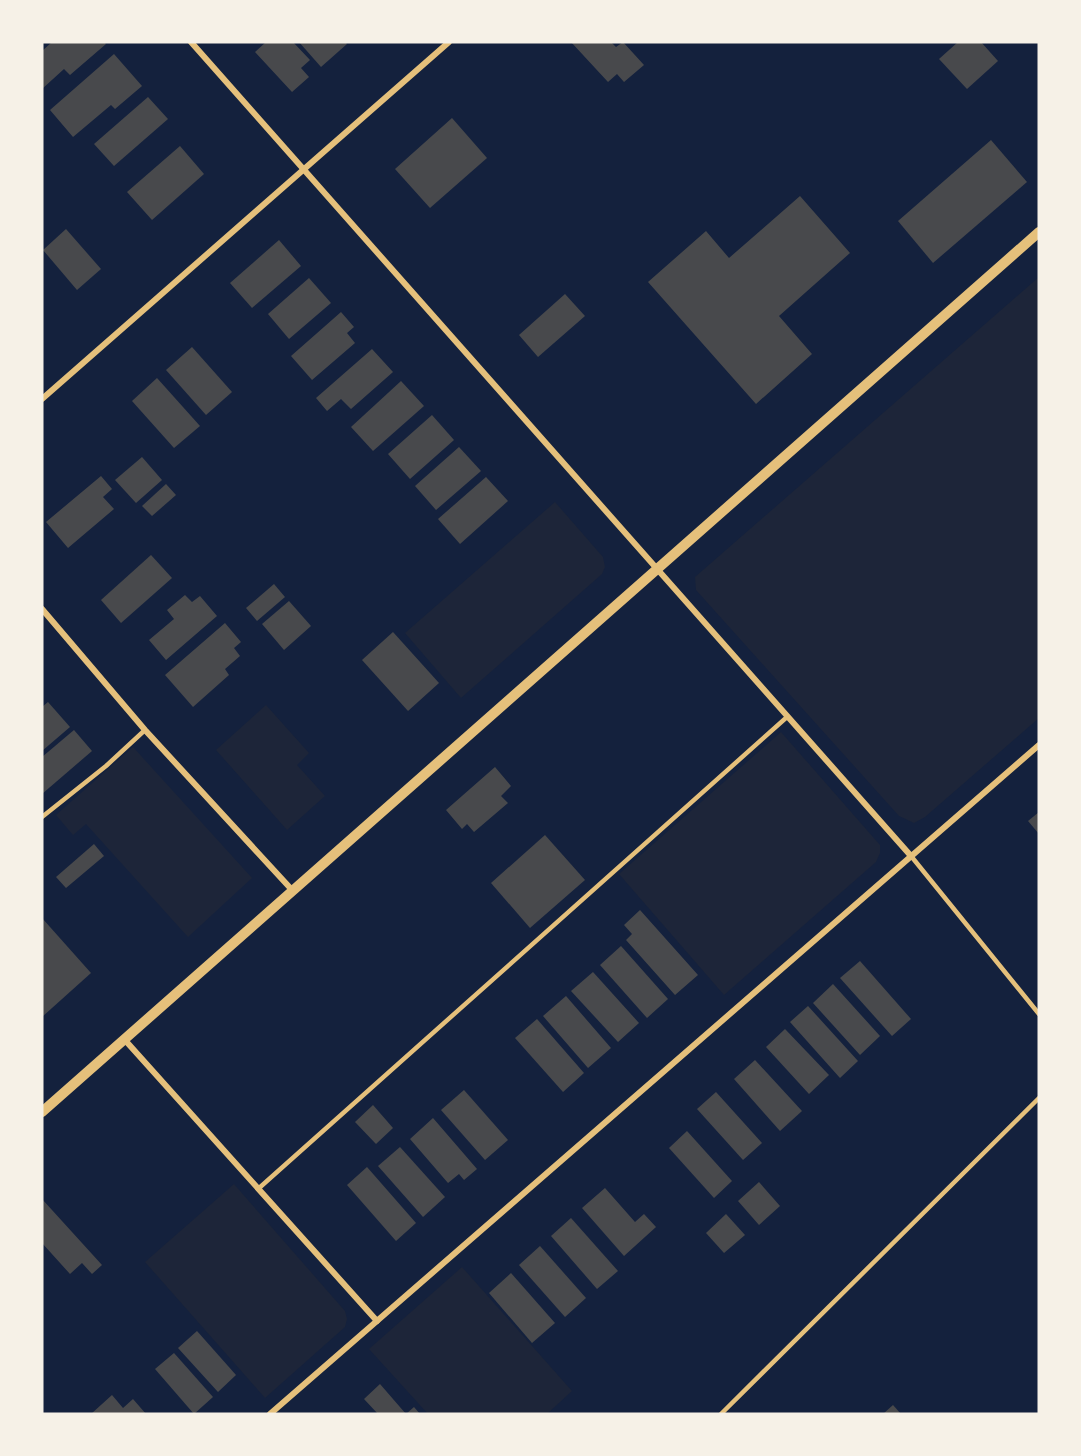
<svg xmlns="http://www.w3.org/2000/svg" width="1081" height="1456" font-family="Barlow,sans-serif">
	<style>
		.green { fill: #1d2539 }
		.building { fill: #48494c }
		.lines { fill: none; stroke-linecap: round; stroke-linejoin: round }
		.service { stroke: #e5c07b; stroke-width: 4.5 }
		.minor { stroke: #e5c07b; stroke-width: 6 }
		.tertiary { stroke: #e5c07b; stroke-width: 10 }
	</style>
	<rect width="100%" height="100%" fill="#14213d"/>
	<!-- green -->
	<g class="green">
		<polygon points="1039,277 1039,718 925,817 914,823 899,816 696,590 695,577"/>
		<polygon points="555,502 603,557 605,567 602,574 461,698 405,633"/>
		<polygon points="266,705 309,753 297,765 325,796 287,830 216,750"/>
		<polygon points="781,732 880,845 880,853 876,862 724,995 619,874"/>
		<polygon points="133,747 252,878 188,937 86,824 73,835 56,815"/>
		<polygon points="234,1184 345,1311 347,1319 345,1327 265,1398 145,1262"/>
		<polygon points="462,1267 572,1391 547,1414 428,1414 369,1349"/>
	</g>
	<!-- building -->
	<g class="building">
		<polygon points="52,42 104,42 106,44 70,75 64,69 42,89 42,51"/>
		<polygon points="266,42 293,42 310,60 301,68 309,77 292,92 255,52"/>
		<polygon points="299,42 345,42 347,44 321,67"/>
		<polygon points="571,42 611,42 616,47 623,42 644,65 624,82 617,74 608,82"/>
		<polygon points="958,42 981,42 998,61 967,89 939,59"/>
		<polygon points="114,54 142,86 115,109 111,105 73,137 50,110"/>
		<polygon points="148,97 168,119 114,166 94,144"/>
		<polygon points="452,118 487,158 430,208 395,169"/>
		<polygon points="991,140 1027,182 933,263 898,221"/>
		<polygon points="180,146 204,174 152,220 127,192"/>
		<polygon points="800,196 850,253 779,316 812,354 756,404 648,282 706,231 729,258"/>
		<polygon points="66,229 101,269 77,290 43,250"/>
		<polygon points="279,240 301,266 252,308 230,283"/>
		<polygon points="309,278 331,303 289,339 268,314"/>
		<polygon points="565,294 585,316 538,357 519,335"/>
		<polygon points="341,312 354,327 347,333 355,343 312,380 291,356"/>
		<polygon points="192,347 232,392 206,415 166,370"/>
		<polygon points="372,349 393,372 351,409 341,399 327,411 316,398"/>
		<polygon points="157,378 200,426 174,448 132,401"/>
		<polygon points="401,381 424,406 373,451 351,427"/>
		<polygon points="432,415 454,440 410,479 388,454"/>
		<polygon points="459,447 481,471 436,510 415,486"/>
		<polygon points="142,457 162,480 136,503 115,480"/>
		<polygon points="101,476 112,489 103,497 114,509 68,548 46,522"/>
		<polygon points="486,477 508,501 460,544 438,519"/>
		<polygon points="166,484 176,495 152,516 142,506"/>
		<polygon points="151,555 172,578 121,623 101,600"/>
		<polygon points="274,584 285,597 257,621 246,608"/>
		<polygon points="185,595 192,602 200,596 217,616 166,660 149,640 174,619 167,610"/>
		<polygon points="289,601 311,626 284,650 262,624"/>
		<polygon points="225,623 241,642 234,648 240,656 225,669 229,675 193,707 165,675"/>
		<polygon points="393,632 439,683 408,711 362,660"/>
		<polygon points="48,702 70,727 42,751 42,707"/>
		<polygon points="74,730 92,751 42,794 42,757"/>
		<polygon points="495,767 511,786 501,796 508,803 474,832 467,824 462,829 446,810"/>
		<polygon points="1039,812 1039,834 1028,821"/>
		<polygon points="545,835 585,880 530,928 491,883"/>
		<polygon points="94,844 104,856 66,888 56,877"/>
		<polygon points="640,910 698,975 675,995 626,940 632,934 624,925"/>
		<polygon points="42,918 91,973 42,1017"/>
		<polygon points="621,946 668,999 647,1018 600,965"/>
		<polygon points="860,961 911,1019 892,1036 840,978"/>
		<polygon points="593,972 639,1023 618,1042 571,991"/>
		<polygon points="833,984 880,1036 860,1055 813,1003"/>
		<polygon points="566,996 611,1048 588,1068 543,1016"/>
		<polygon points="808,1006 858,1061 840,1078 790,1022"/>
		<polygon points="537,1019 584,1073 563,1092 515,1038"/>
		<polygon points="785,1029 829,1075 809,1094 766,1047"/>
		<polygon points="755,1060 802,1111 780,1131 734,1079"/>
		<polygon points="464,1090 508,1140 485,1160 441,1110"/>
		<polygon points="716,1092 762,1143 743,1160 697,1109"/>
		<polygon points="373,1105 393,1128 376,1144 355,1122"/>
		<polygon points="433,1118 477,1169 464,1180 459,1174 448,1183 410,1139"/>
		<polygon points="687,1131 732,1181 714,1198 669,1148"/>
		<polygon points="400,1147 445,1197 423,1217 378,1166"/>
		<polygon points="367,1167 416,1223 396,1241 347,1185"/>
		<polygon points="759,1182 780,1206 759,1225 738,1201"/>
		<polygon points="605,1188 635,1222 644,1214 656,1227 624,1256 582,1208"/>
		<polygon points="42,1199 102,1265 92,1274 82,1263 70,1274 42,1243"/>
		<polygon points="726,1214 745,1235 724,1253 706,1233"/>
		<polygon points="571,1218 618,1271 597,1289 551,1236"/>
		<polygon points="540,1246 586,1298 565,1317 519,1265"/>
		<polygon points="511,1273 555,1323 532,1343 489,1293"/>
		<polygon points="197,1331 236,1375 218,1392 178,1348"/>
		<polygon points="174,1353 213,1397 194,1414 155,1369"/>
		<polygon points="380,1384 406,1414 414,1407 420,1414 378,1414 364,1399"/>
		<polygon points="112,1395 123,1408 133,1399 146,1414 91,1414"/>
		<polygon points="893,1405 901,1414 883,1414"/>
	</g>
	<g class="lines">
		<!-- service -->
		<g class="service">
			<polyline points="42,817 106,766 145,730"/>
			<polyline points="911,856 1039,1014"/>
			<polyline points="258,1189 787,717"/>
			<polyline points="721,1414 1039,1098"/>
		</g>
		<!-- minor -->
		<g class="minor">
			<polyline points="191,42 911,856"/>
			<polyline points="42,399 449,42"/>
			<polyline points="42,609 145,730 293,891"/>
			<polyline points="124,1039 377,1321"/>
			<polyline points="270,1414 1039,745"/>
		</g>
		<!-- tertiary -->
		<polyline class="tertiary" points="42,1112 1039,232"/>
	</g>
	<!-- border -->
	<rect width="1081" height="1456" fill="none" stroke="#f6f1e7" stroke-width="87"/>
</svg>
